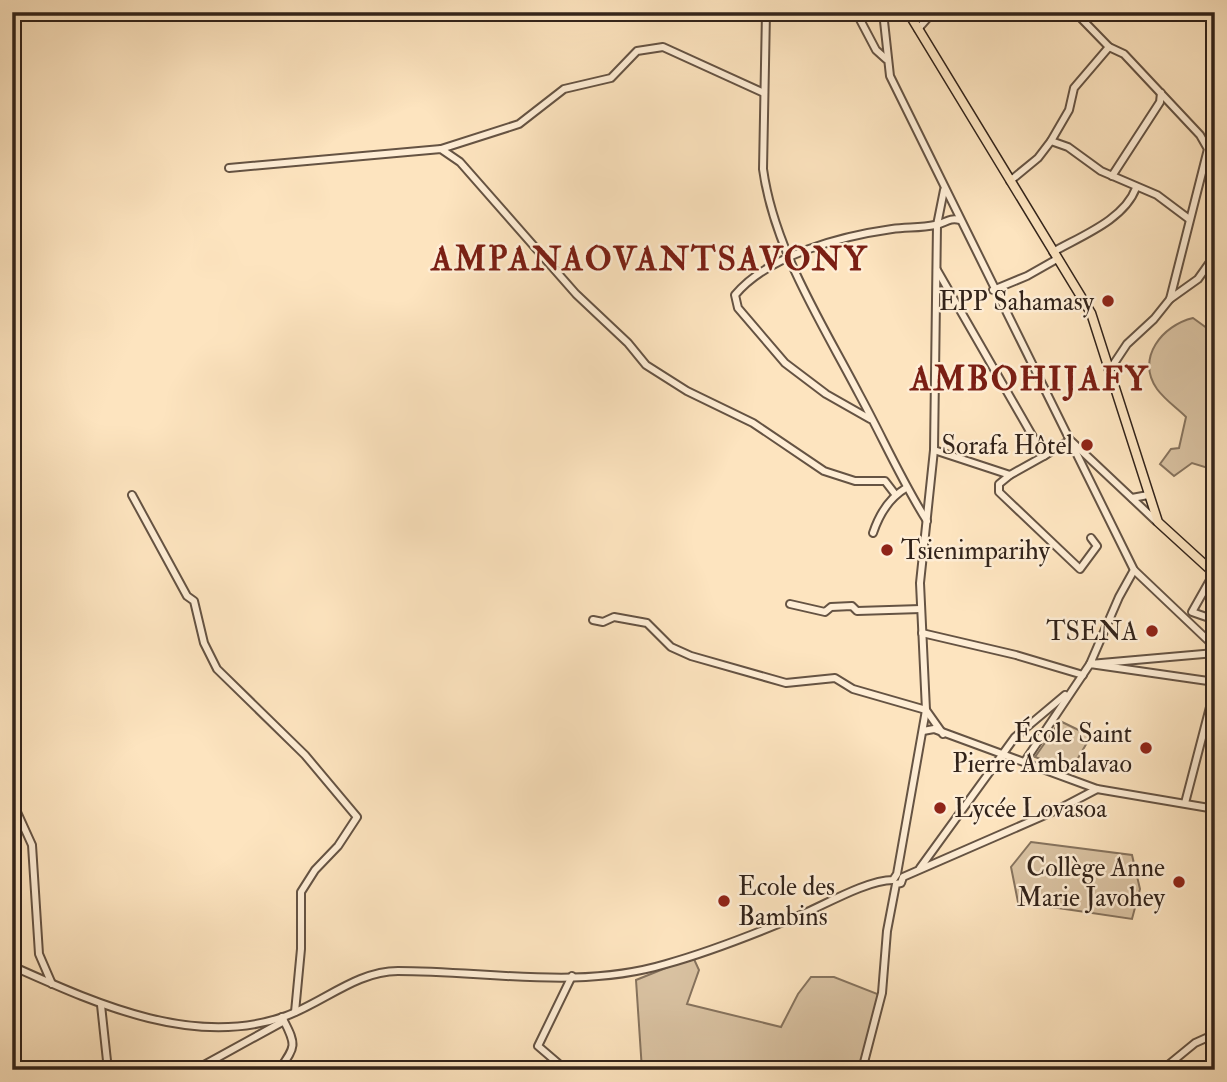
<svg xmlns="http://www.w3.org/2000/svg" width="1227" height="1082" font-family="'IM FELL Double Pica',serif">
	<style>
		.green { fill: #dac3a3; stroke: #86735e; stroke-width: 2 }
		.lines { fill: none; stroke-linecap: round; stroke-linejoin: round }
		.minor-casing { stroke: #655343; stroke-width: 10 }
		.major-casing { stroke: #32231a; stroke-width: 11 }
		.minor { stroke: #feedd5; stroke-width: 6 }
		.major { stroke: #fde4bf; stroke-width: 8 }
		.poi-dot { fill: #8f2418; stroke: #feedd5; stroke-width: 2.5 }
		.labels { text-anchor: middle; stroke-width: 5; stroke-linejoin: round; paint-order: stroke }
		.poi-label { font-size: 26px; fill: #32231a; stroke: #feedd5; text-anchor: end }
		.district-label { font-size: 33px; font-weight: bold; letter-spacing: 2px; fill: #7a1f14; stroke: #feedd5 }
	</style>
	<rect width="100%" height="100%" fill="#fde4bf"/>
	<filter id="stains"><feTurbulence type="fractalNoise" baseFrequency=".00286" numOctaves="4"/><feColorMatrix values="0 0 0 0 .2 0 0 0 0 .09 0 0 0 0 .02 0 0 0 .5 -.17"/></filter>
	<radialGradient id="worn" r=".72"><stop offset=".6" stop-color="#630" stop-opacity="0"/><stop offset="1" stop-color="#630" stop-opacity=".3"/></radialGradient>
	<!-- green -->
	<g class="green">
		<path d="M 1193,318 L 1215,334 L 1215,424 L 1208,468 L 1192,463 L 1174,476 L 1160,464 L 1171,449 L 1179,448 L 1186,417 C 1177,408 1165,400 1157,389 C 1135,358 1163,325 1193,318 Z"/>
		<polygon points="1060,721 1091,736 1071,770 1035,757"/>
		<polygon points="1031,842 1132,855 1140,889 1132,919 1018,902 1011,867"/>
		<polygon points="693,957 699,970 687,1004 781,1027 798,994 811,977 834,977 880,995 860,1070 642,1070 636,980"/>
	</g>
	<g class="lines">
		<!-- minor casing -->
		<g class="minor-casing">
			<g id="minor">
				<path d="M 766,12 L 763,169 C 774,249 822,323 859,394 C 882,436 901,480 927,521"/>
				<polyline points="856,12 876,50 886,59"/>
				<polyline points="883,12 890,76 1134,570 1215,647"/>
				<polyline points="1075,12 1109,47 1124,54 1200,135 1208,149 1170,299 1154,319 1127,344 1111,368"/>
				<polyline points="918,29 933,12"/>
				<polyline points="1051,141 1068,147 1101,171 1157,195 1189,219"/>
				<polyline points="441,149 519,124 564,89 611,78 637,51 663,47 764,93"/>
				<polyline points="229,168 441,149 460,162 576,294 628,343 646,365 687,391 753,423 824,471 855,481 885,481 895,494"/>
				<polyline points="1112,176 1160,102 1161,93"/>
				<polyline points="1010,181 1038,158 1051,141 1069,110 1074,88 1109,47"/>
				<path d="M 1053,252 C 1081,236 1124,220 1136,188"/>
				<polyline points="937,270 1044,456 1070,440 1156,521"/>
				<polyline points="993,290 1027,276 1057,259"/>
				<polyline points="1170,299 1198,279 1215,255"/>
				<path d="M 870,419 L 826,394 L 785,363 L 738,308 L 735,295 C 768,255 842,236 892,229 C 906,227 921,228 935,225 C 945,224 948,217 960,220"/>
				<polyline points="934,450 1010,475 1044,456"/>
				<polyline points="1010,475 999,484 999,492 1080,569 1097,546 1091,538"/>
				<polyline points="132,495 187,596 194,601 204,643 217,669 305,755 357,817 338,846 315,870 301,892 301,949 295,1012"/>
				<polyline points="1132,498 1148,495"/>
				<path d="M 873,533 C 879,515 889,498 906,488"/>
				<polyline points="1134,570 1119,597 1090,664 1215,653"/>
				<polyline points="1214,573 1192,612 1215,620"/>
				<polyline points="790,604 825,612 831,607 852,606 857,611 921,609"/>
				<polyline points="593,620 603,622 614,617 647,623 671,647 691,656 786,683 835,678 853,689 926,710 943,734"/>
				<polyline points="922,633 1016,655 1083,675"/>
				<polyline points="923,731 934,729 1097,789 1215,809"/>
				<polyline points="1025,761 1090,664 1215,682"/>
				<polyline points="12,801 32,845 39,954 52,984"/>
				<polyline points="1185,803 1210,707 1215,701"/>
				<polyline points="920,868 1015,737 1065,695"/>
				<path d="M 12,966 C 95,1003 194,1049 286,1016 C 324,1002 357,971 398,971 C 487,971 579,990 666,964 C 713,951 760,932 805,913 C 828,903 868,880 893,880 L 897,874 L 926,710 L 920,583 L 934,450 L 937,225 L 944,190"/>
				<polyline points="101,1005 108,1070"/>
				<polyline points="195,1070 284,1021 282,1017"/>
				<path d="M 279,1070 C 295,1047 297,1046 284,1021"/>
				<polyline points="566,1070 538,1046 572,976"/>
				<polyline points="862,1070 882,993 887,931 896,884 901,883 903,877 1059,809 1097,789"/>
				<polyline points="1162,1070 1195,1043 1215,1034"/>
			</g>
		</g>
		<!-- major casing -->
		<g class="major-casing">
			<polyline id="major" points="908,12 1091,313 1158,522 1215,574"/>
		</g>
		<!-- minor -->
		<use href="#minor" class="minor"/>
		<!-- major -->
		<use href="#major" class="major"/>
	</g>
	<!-- markers -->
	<g class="poi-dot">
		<circle cx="1108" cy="301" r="7"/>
		<circle cx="1087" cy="445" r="7"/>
		<circle cx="887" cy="550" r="7"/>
		<circle cx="1152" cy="631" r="7"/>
		<circle cx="1146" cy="748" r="7"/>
		<circle cx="940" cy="808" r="7"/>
		<circle cx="1179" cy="882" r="7"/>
		<circle cx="724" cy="901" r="7"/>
	</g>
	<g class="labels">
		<!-- poi labels -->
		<g class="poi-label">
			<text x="1094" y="310">EPP Sahamasy</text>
			<text x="1073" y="454">Sorafa Hôtel</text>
			<text x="901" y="559" text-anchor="start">Tsienimparihy</text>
			<text x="1138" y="640">TSENA</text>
			<text x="1132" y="742">École Saint<tspan x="1132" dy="30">Pierre Ambalavao</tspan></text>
			<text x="954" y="817" text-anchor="start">Lycée Lovasoa</text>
			<text x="1165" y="876">Collège Anne<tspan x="1165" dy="30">Marie Javohey</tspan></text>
			<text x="738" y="895" text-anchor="start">Ecole des<tspan x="738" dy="30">Bambins</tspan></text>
		</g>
		<!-- district labels -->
		<g class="district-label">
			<text x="650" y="270">AMPANAOVANTSAVONY</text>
			<text x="1030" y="390">AMBOHIJAFY</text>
		</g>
	</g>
	<!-- margin -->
	<rect width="1227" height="1082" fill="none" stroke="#fde4bf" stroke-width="42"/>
	<rect x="14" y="14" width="1199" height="1054" fill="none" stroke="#32231a" stroke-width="3.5"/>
	<rect x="21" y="21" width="1185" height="1040" fill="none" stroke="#32231a" stroke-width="2"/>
	<rect width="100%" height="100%" filter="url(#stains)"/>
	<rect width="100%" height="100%" fill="url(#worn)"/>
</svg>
